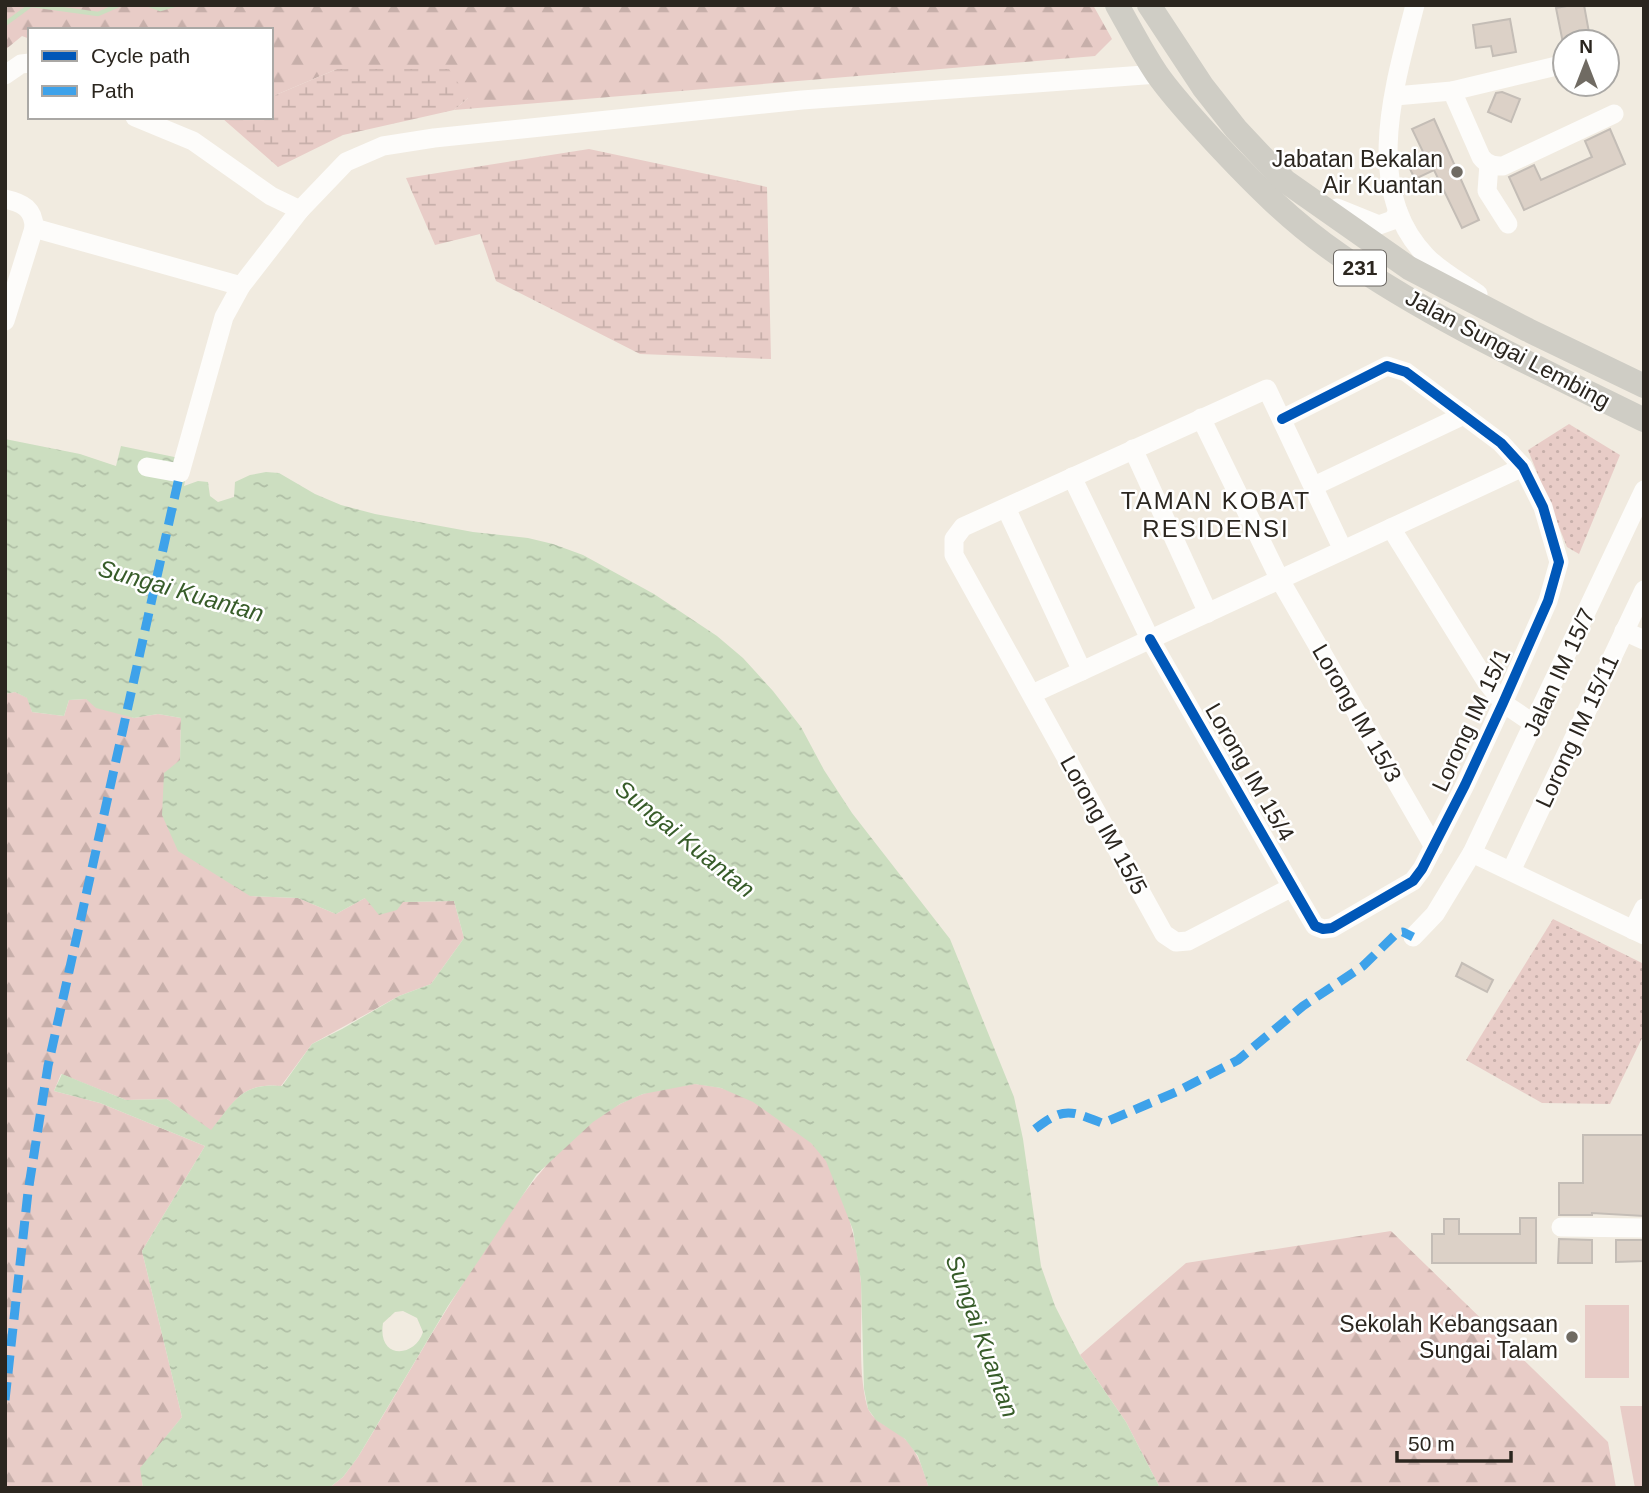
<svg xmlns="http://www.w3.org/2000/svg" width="1649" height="1493" font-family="Helvetica,sans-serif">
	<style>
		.green { fill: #e8ccc7 }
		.forest { fill: url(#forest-firs) }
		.wetland { fill: url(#wetland-marsh) }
		.park { fill: url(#park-dots) }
		.water { fill: url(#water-ripples); fill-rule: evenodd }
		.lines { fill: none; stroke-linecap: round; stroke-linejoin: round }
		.stream { stroke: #ccdec0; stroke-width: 4.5 }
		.building { fill: #dcd1c7; stroke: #c4bdb6; stroke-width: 2 }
		.minor { stroke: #fdfcfa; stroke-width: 19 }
		.major { stroke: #cfcdc5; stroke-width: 24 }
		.quiet { stroke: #3ea2ea; stroke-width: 9; stroke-dasharray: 18 9; stroke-linecap: butt }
		.cycleway-casing { stroke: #fff; stroke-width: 15 }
		.cycleway { stroke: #0057b8; stroke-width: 10 }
		.poi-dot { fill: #706b63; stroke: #fff; stroke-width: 2.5 }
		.labels { text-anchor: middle; stroke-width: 5; stroke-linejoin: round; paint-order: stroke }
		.shield { fill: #fff; stroke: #6b6762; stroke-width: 2 }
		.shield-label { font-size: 21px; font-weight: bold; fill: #2b261f }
		.poi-label { font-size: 23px; fill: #2b261f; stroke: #fff; text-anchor: end }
		.street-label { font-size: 23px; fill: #2b261f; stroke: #fff }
		.neighbourhood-label { font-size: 24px; letter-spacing: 2px; fill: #2b261f; stroke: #fff }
		.water-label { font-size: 24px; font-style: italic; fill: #375c29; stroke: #fff }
	</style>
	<defs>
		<pattern id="forest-firs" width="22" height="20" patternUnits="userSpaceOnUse" patternTransform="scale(1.75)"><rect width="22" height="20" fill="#e8ccc7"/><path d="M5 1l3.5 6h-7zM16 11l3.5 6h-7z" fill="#c7afaa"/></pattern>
		<pattern id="wetland-marsh" width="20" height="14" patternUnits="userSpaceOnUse" patternTransform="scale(1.75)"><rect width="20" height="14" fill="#e8ccc7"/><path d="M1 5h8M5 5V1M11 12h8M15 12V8" fill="none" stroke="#c7afaa"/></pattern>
		<pattern id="park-dots" width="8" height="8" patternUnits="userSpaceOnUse" patternTransform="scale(1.75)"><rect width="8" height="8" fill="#e8ccc7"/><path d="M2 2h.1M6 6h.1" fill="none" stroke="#c7afaa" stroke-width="1.8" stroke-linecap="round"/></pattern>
		<pattern id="water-ripples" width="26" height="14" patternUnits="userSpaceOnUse" patternTransform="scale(1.75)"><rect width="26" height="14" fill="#ccdec0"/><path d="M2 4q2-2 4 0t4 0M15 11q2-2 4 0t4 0" fill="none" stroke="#afbea5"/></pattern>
	</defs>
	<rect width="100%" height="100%" fill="#f1ebe0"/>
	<!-- green -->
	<g class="green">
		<rect x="1585" y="1305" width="44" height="73"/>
		<polygon points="1620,1406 1644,1406 1644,1488 1635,1488"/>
	</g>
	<!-- forest -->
	<g class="forest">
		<polygon points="5,5 1093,5 1112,39 1095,56 454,110 468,98 337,69 271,97 271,30 30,30 30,39 22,36 5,50"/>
		<path d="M 15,692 L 28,698 L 32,712 L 64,716 L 69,700 L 86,699 L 134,718 L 158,714 L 181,718 L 180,761 L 250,896 L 298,898 L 336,914 L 365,898 L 403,902 L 454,901 L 464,938 L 431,984 L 399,996 L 312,1044 L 281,1086 C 241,1082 234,1102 211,1131 L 167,1099 L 126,1100 L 61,1074 L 54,1091 L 100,1103 L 205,1146 L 142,1251 L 182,1417 L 141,1468 L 143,1488 L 5,1488 L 5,694 Z"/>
		<path d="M 695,1084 C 703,1085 713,1086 721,1088 C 754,1097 807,1132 826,1160 C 845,1191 858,1247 861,1283 C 863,1322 857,1367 867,1406 C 873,1424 894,1427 906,1440 C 919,1454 923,1470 929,1488 L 329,1488 L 343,1477 L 358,1457 C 399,1390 437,1322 480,1257 C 521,1196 569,1120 643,1094 C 659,1088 678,1086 695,1084 Z"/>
		<polygon points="1391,1231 1608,1442 1616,1488 1160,1488 1126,1422 1080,1355 1186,1263"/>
	</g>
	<!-- wetland -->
	<g class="wetland">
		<polygon points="337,69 449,69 468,98 454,110 343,135 278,167 222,118 271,117 271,97"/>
		<polygon points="589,149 767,187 771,359 640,354 496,281 480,234 435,245 406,178"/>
	</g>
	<!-- park -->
	<g class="park">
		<polygon points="1569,424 1620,455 1579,554 1567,547 1528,450"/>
		<polygon points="1553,919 1644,964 1644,1034 1610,1104 1542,1103 1466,1060"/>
	</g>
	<!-- water -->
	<path class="water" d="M 5,439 L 80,454 L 116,466 L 121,446 L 189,460 L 184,486 L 198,481 L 208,482 L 210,496 L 218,502 L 234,497 L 235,482 L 250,475 L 266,472 L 279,473 L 315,494 L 341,505 L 375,514 L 473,532 L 528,538 L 553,544 L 583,555 L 654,594 L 717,636 L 743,658 L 773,691 L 801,727 L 824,770 L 852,813 L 950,939 L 1014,1097 L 1023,1139 L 1041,1266 L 1055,1306 L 1080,1355 L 1126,1422 L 1160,1488 L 929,1488 L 918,1456 L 905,1439 L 876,1420 L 868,1409 L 864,1389 L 861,1281 L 853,1230 L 826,1161 L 811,1143 L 753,1102 L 721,1088 L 695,1084 L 643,1094 L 620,1104 L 593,1122 L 537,1174 L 448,1306 L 358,1457 L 343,1477 L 329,1488 L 143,1488 L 140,1468 L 182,1417 L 142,1251 L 205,1146 L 100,1103 L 54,1091 L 62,1074 L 126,1100 L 167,1099 L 211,1130 C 234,1102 241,1082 282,1086 L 312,1044 L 342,1029 L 399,996 L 431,984 L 464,938 L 454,901 L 403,902 L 397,910 L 379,915 L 365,898 L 336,914 L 298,898 L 250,896 L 178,851 L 162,815 L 164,773 L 180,760 L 181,718 L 158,714 L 134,718 L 96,708 L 86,699 L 69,700 L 64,716 L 32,712 L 27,698 L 15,692 L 5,694 ZM 403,1311 L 417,1318 L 423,1332 C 415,1358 377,1360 383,1323 L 395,1312 Z"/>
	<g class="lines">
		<!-- stream -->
		<g class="stream">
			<polyline points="32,5 98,14 119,5"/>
			<polyline points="149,5 160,9 174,5"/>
			<polyline points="5,24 31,5"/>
		</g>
	</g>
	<!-- building -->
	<g class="building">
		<polygon points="1572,5 1584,5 1590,38 1563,43 1556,8"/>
		<polygon points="1510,19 1516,52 1493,56 1491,46 1476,48 1473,25"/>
		<polygon points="1502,92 1520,99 1511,122 1488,112 1496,93"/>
		<polygon points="1434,119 1479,220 1462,228 1434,170 1415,179 1409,167 1426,158 1412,129"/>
		<polygon points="1610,129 1625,164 1524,210 1509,177 1534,165 1541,180 1592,157 1585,141"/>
		<polygon points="1462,963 1493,980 1487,992 1456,976"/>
		<polygon points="1583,1135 1644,1135 1644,1216 1592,1213 1592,1215 1559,1215 1559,1183 1583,1183"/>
		<polygon points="1520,1218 1536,1218 1536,1263 1432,1263 1432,1234 1444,1234 1444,1219 1459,1219 1459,1234 1520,1234"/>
		<polygon points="1559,1239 1592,1240 1592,1263 1558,1263"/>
		<polygon points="1616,1240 1644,1240 1644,1261 1616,1262"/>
	</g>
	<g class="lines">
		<!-- minor -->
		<g class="minor">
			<path d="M 1415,5 C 1395,84 1361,189 1426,256 C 1440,271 1461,282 1478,294"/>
			<polyline points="5,75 21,64 30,63"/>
			<path d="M 1452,91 L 1481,157 C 1487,165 1494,166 1503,166 L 1614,114"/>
			<polyline points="1395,96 1452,91 1565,64"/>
			<polyline points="135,117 193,141 271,196 300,210"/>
			<polyline points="1489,164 1487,191 1508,224"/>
			<path d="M 5,199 C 23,203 34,209 34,228 L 5,321"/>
			<polyline points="1337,208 1379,225 1393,220 1398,211"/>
			<polyline points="34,228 241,286"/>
			<polyline points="1201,418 1280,580 1434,847"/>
			<polyline points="1133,449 1208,613"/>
			<polyline points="147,467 180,473 224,317 241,286 300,210 346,162 383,146 434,138 802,100 1158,74"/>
			<polyline points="1072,477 1150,639 1292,887 1315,926 1323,929 1332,928 1413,881 1422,869 1465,785 1503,703 1548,601 1559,562 1543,507 1523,467 1501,443 1406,372 1387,366 1282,419"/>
			<polyline points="1314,486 1464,415"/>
			<polyline points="1006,508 1082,671"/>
			<polyline points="1391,528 1486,681 1503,703 1534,724"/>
			<polyline points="1624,631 1644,640"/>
			<polyline points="1032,694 1523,467"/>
			<polyline points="1472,853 1644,935"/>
			<polyline points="1511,871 1644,590"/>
			<polyline points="1292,887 1188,941 1176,942 1164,934 954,555 954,539 963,527 1267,389 1343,550"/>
			<polyline points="1633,930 1644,908"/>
			<polyline points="1413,937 1435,914 1472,853 1644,490"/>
			<polyline points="1561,1227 1644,1228"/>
		</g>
		<!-- major -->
		<g class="major">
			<path d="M 1117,5 C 1130,28 1142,52 1157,74 C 1173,97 1193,118 1212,139 C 1251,181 1292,223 1341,256 C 1435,321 1541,369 1644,420"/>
			<polyline points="1149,5 1203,87 1236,129 1285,181 1409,268 1528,330 1644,386"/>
		</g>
		<!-- quiet -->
		<g class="quiet">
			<path d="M 1035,1129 C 1064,1107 1069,1110 1102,1123 L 1106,1122 L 1176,1092 L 1238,1060 L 1303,1006 L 1363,966 L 1397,933 L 1403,932 L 1413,937"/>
			<polyline points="5,1400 28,1192 48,1066 180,473"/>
		</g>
		<!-- cycleway casing -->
		<g class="cycleway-casing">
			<polyline id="cycleway" points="1150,639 1315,926 1323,929 1332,928 1413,881 1422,869 1465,785 1503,703 1548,601 1559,562 1543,507 1523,467 1501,443 1406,372 1387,366 1282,419"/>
		</g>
		<!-- cycleway -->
		<use href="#cycleway" class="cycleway"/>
	</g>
	<!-- markers -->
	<g class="poi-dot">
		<circle cx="1457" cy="172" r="7"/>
		<circle cx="1572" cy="1337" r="7"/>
	</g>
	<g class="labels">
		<!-- shield labels -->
		<rect class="shield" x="1334" y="250.5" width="52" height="35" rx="5"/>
		<g class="shield-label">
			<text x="1360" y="275">231</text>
		</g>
		<!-- poi labels -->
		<g class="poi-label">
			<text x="1443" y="167">Jabatan Bekalan<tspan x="1443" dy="26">Air Kuantan</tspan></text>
			<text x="1558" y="1332">Sekolah Kebangsaan<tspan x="1558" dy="26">Sungai Talam</tspan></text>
		</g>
		<!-- street labels -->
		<g class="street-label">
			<text transform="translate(1508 349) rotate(28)" y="8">Jalan Sungai Lembing</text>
			<text transform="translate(1559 672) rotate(-65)" y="8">Jalan IM 15/7</text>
			<text transform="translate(1357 713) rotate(60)" y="8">Lorong IM 15/3</text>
			<text transform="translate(1471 720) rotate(-65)" y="8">Lorong IM 15/1</text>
			<text transform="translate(1577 731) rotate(-65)" y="8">Lorong IM 15/11</text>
			<text transform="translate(1250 772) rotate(60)" y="8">Lorong IM 15/4</text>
			<text transform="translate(1104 825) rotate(61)" y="8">Lorong IM 15/5</text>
		</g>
		<!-- neighbourhood labels -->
		<g class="neighbourhood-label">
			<text x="1216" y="509">TAMAN KOBAT<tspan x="1216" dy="28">RESIDENSI</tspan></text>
		</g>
		<!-- water labels -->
		<g class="water-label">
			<text transform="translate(181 591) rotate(16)" y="8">Sungai Kuantan</text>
			<text transform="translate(685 839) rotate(39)" y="8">Sungai Kuantan</text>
			<text transform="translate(982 1336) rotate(70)" y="8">Sungai Kuantan</text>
		</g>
	</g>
	<!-- border -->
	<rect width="1649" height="1493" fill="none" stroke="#2b261f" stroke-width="14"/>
	<!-- legend -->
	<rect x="28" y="28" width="245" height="91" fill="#ffffff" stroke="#aaa8a5" stroke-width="2"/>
	<rect x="42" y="51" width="35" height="10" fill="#0057b8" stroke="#aaa8a5" stroke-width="2"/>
	<text x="91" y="63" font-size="21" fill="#2b261f">Cycle path</text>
	<rect x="42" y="86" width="35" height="10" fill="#3ea2ea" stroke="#aaa8a5" stroke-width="2"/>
	<text x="91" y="98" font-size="21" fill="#2b261f">Path</text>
	<!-- north arrow -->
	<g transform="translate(1586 63)"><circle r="33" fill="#ffffff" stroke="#aaa8a5" stroke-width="2"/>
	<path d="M0-5L12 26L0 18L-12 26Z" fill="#706b63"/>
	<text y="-10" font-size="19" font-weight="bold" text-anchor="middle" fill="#2b261f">N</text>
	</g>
	<!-- scale -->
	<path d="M1397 1451v10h114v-10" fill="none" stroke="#2b261f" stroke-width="3.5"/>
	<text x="1408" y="1451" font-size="21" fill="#2b261f" stroke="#ffffff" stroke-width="5" paint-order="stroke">50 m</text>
</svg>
